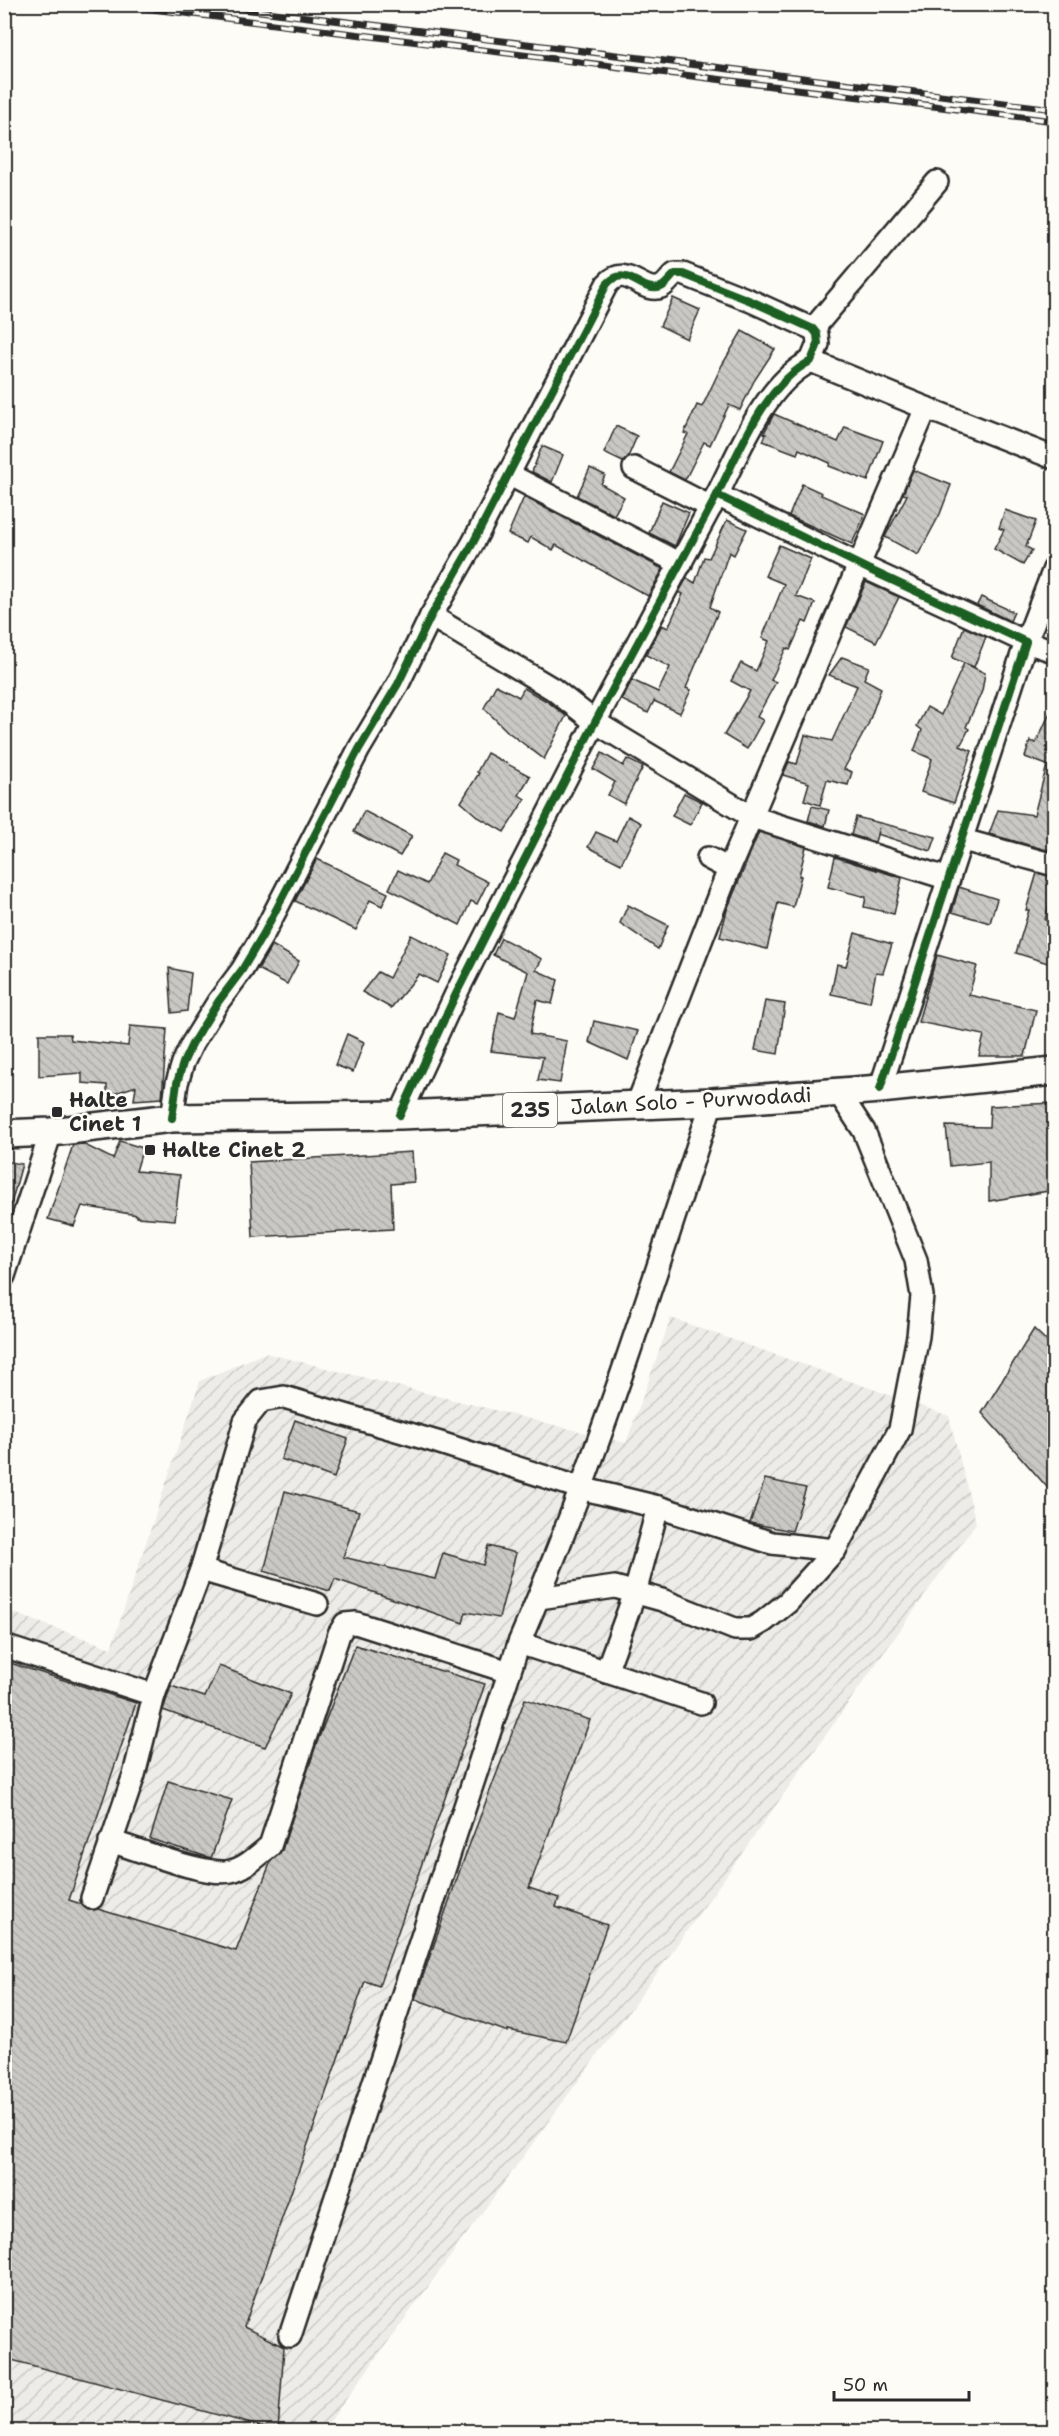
<svg xmlns="http://www.w3.org/2000/svg" width="1059" height="2436" font-family="'Shantell Sans',sans-serif">
	<style>
		.industrial { fill: url(#industrial-furrows) }
		.building { fill: url(#building-back-hatch); stroke: #2b2b2b; stroke-width: 1.5 }
		.lines { fill: none; stroke-linecap: round; stroke-linejoin: round }
		.minor-casing { stroke: #2b2b2b; stroke-width: 26 }
		.major-casing { stroke: #2b2b2b; stroke-width: 32 }
		.minor { stroke: #fdfcf7; stroke-width: 21 }
		.major { stroke: #fdfcf7; stroke-width: 27 }
		.rail-casing { stroke: #2b2b2b; stroke-width: 7 }
		.rail { stroke: #fdfcf7; stroke-width: 4.5; stroke-dasharray: 14; stroke-linecap: butt }
		.cycleway-casing { stroke: #fdfcf7; stroke-width: 11 }
		.cycleway { stroke: #1b5e20; stroke-width: 8 }
		.poi-dot { fill: #2b2b2b; stroke: #fdfcf7; stroke-width: 2 }
		.labels { text-anchor: middle; stroke-width: 5; stroke-linejoin: round; paint-order: stroke }
		.shield { fill: #fdfcf7; stroke: #6a6a68; stroke-width: 1.5 }
		.shield-label { font-size: 20px; font-weight: bold; fill: #2b2b2b }
		.poi-label { font-size: 21px; font-weight: bold; fill: #2b2b2b; stroke: #fdfcf7; text-anchor: start }
		.street-label { font-size: 21px; fill: #2b2b2b; stroke: #fdfcf7 }
	</style>
	<defs>
		<pattern id="industrial-furrows" width="10" height="10" patternUnits="userSpaceOnUse" patternTransform="scale(1.5)"><rect width="10" height="10" fill="#edece8"/><path d="M-1 1l2-2M0 10L10 0M9 11l2-2" fill="none" stroke="#cbcbc7"/></pattern>
		<pattern id="building-back-hatch" width="6" height="6" patternUnits="userSpaceOnUse" patternTransform="scale(1.5)"><rect width="6" height="6" fill="#c9c8c4"/><path d="M-1 5l2 2M0 0l6 6M5-1l2 2" fill="none" stroke="#adaca9"/></pattern>
	</defs>
	<rect width="100%" height="100%" fill="#fdfcf7"/>
	<filter id="ink" filterUnits="userSpaceOnUse"><feTurbulence type="fractalNoise" baseFrequency=".0167" numOctaves="2"/><feDisplacementMap in="SourceGraphic" scale="12" xChannelSelector="R" yChannelSelector="G"/><feConvolveMatrix kernelMatrix="1 2 1 2 8 2 1 2 1" color-interpolation-filters="sRGB"/></filter>
	<g filter="url(#ink)">
		<!-- industrial -->
		<polygon class="industrial" points="671,1318 949,1416 976,1523 657,1973 323,2431 5,2432 5,1610 111,1648 200,1381 265,1353 626,1443"/>
		<!-- building -->
		<g class="building">
			<polygon points="673,298 700,310 687,339 660,326"/>
			<polygon points="742,331 775,349 754,381 740,410 729,405 710,445 704,442 685,480 669,472 688,434 684,433 697,405 702,407 722,365"/>
			<polygon points="774,414 838,442 845,427 883,441 868,481 829,466 830,463 799,449 797,454 763,441 766,434 764,433"/>
			<polygon points="616,426 637,436 628,457 623,462 604,453"/>
			<polygon points="542,446 563,455 552,482 532,472"/>
			<polygon points="590,468 605,475 601,484 624,497 614,515 577,496"/>
			<polygon points="913,470 951,485 940,514 918,555 885,537 907,495 903,494"/>
			<polygon points="802,484 822,493 821,495 865,514 852,544 789,516"/>
			<polygon points="524,497 663,569 648,596 556,545 553,550 531,537 528,543 508,534"/>
			<polygon points="662,501 689,513 675,546 649,533"/>
			<polygon points="1005,510 1036,521 1026,547 1032,550 1023,565 994,549 1004,530 999,528"/>
			<polygon points="727,520 747,529 734,555 729,552 710,607 718,612 686,688 691,690 680,713 654,701 648,713 622,700 632,680 658,692 670,667 646,655 662,625 668,628 683,594 679,592 687,578 695,583 704,557 709,558"/>
			<polygon points="779,545 811,559 796,596 815,603 807,623 803,621 790,650 786,648 771,680 776,682 757,717 763,720 747,749 724,735 750,691 731,681 741,663 756,671 769,641 762,638 784,584 765,576"/>
			<polygon points="866,582 899,597 876,642 846,627"/>
			<polygon points="981,597 1014,612 1010,621 977,605"/>
			<polygon points="964,627 986,637 974,667 964,663 985,673 982,691 966,727 969,729 960,746 972,751 954,803 921,792 932,759 914,751 922,730 917,726 927,707 941,715 964,663 952,658"/>
			<polygon points="842,657 869,667 864,679 881,688 868,725 844,769 852,772 848,785 827,780 820,805 804,800 809,783 783,775 789,762 797,764 805,735 832,741 857,686 829,675"/>
			<polygon points="496,685 519,697 524,688 548,702 566,716 544,759 508,732 484,708"/>
			<polygon points="1054,704 1054,852 989,834 998,810 1034,815 1047,765 1025,757 1030,741 1036,743"/>
			<polygon points="487,753 530,776 519,795 525,799 504,832 478,817 461,802 479,773 477,772"/>
			<polygon points="602,753 623,766 627,759 643,767 624,804 608,795 615,782 593,769"/>
			<polygon points="684,793 702,802 690,825 672,816"/>
			<polygon points="812,806 829,810 825,826 808,821"/>
			<polygon points="364,811 412,836 400,856 354,832"/>
			<polygon points="628,816 641,823 621,864 588,847 596,832 616,841"/>
			<polygon points="856,817 936,837 931,851 877,834 879,828 875,842 851,835"/>
			<polygon points="759,832 806,847 799,876 801,876 793,907 778,903 767,949 720,937 727,910"/>
			<polygon points="442,853 456,860 454,865 488,882 477,904 471,901 460,925 389,889 398,870 427,884"/>
			<polygon points="835,857 902,878 894,914 864,907 866,897 828,887"/>
			<polygon points="317,859 388,893 382,906 370,900 356,930 295,901"/>
			<polygon points="1037,873 1054,877 1054,885 1045,920 1054,923 1054,965 1016,953 1029,910 1026,910"/>
			<polygon points="959,887 997,899 990,923 952,912"/>
			<polygon points="628,905 668,925 658,949 620,923"/>
			<polygon points="855,933 892,944 883,973 876,972 870,1002 831,994 837,964 846,966"/>
			<polygon points="411,935 451,955 437,983 419,974 391,1008 362,992 378,972 389,978"/>
			<polygon points="501,938 542,959 536,970 558,980 552,1004 537,1000 530,1034 567,1041 560,1083 538,1080 543,1057 491,1051 499,1012 515,1017 528,972 493,955"/>
			<polygon points="272,945 299,961 287,984 258,969"/>
			<polygon points="937,955 977,966 969,995 1036,1010 1025,1056 979,1056 984,1035 918,1022"/>
			<polygon points="169,968 191,973 187,1011 172,1013"/>
			<polygon points="765,1001 785,1004 778,1054 755,1050"/>
			<polygon points="594,1021 638,1031 628,1060 589,1042"/>
			<polygon points="130,1026 167,1029 162,1098 134,1100 136,1086 107,1096 107,1085 82,1083 82,1073 39,1076 39,1034 70,1034 71,1040 128,1046"/>
			<polygon points="347,1034 364,1042 353,1072 335,1065"/>
			<polygon points="1054,1103 1054,1190 989,1201 989,1162 950,1166 946,1126 989,1127 990,1106"/>
			<polygon points="120,1141 143,1148 136,1171 180,1175 175,1220 137,1217 137,1215 82,1206 74,1226 48,1219 73,1145 83,1144 113,1159"/>
			<polygon points="412,1152 414,1182 391,1184 393,1229 253,1237 249,1162"/>
			<polygon points="4,1161 22,1164 9,1211 4,1211"/>
			<polygon points="1034,1329 1054,1348 1054,1495 982,1413"/>
			<polygon points="295,1420 348,1439 334,1478 281,1459"/>
			<polygon points="765,1479 806,1488 792,1531 750,1523"/>
			<polygon points="285,1491 359,1511 343,1557 435,1579 443,1553 483,1565 488,1546 516,1553 499,1618 466,1612 463,1623 335,1579 330,1591 264,1571"/>
			<polygon points="355,1645 485,1684 379,1986 365,1981 244,2327 284,2347 278,2431 4,2358 4,1661 136,1703 69,1900 81,1904 88,1910 98,1909 236,1951 271,1861 282,1850 316,1745"/>
			<polygon points="219,1666 291,1694 265,1747 163,1710 171,1686 205,1697"/>
			<polygon points="525,1699 590,1720 529,1888 559,1898 556,1907 607,1925 566,2042 508,2030 508,2032 415,1999 461,1867"/>
			<polygon points="168,1781 232,1800 211,1858 150,1839"/>
		</g>
		<g class="lines">
			<!-- minor casing -->
			<g class="minor-casing">
				<g id="minor">
					<polyline points="813,329 937,182"/>
					<polyline points="926,408 1054,458"/>
					<polyline points="634,468 711,507"/>
					<polyline points="508,474 681,564"/>
					<polyline points="1054,569 1026,642 1054,651"/>
					<polyline points="431,616 553,689 595,722 752,817 949,879"/>
					<polyline points="963,840 1054,865"/>
					<polyline points="708,858 729,869"/>
					<polyline points="637,1105 729,869 926,408 811,361"/>
					<polyline points="400,1115 456,994 497,913 595,722 717,495 870,570 1026,642 880,1089"/>
					<path d="M 172,1118 L 177,1083 L 183,1063 L 192,1044 L 218,1002 L 242,970 L 264,933 L 359,749 L 398,684 L 431,616 L 473,543 L 607,284 C 627,262 642,295 661,287 C 666,285 670,278 675,274 L 683,274 L 751,301 L 813,329 L 817,334 L 818,344 L 811,361 C 765,384 740,450 717,495"/>
					<polyline points="4,1276 51,1132"/>
					<polyline points="201,1570 317,1604"/>
					<polyline points="539,1598 615,1587 662,1600 735,1629 751,1629 763,1622 788,1602 835,1550"/>
					<polyline points="519,1643 701,1703"/>
					<polyline points="4,1646 154,1695"/>
					<polyline points="606,1672 635,1593 658,1507"/>
					<path d="M 110,1841 C 137,1849 207,1877 231,1871 C 246,1868 258,1855 270,1846 L 339,1634 L 345,1624 L 356,1623 L 509,1672"/>
					<polyline points="92,1898 134,1775 154,1695 201,1570 245,1421 261,1401 284,1397 437,1442 580,1488 658,1507 772,1543 835,1550 900,1429 918,1336 922,1296 916,1260 864,1131 839,1093"/>
					<path d="M 290,2336 L 519,1643 C 595,1467 652,1284 712,1102"/>
				</g>
			</g>
			<!-- major casing -->
			<g class="major-casing">
				<polyline id="major" points="4,1134 51,1132 172,1118 400,1115 712,1102 880,1089 1054,1071"/>
			</g>
			<!-- minor -->
			<use href="#minor" class="minor"/>
			<!-- major -->
			<use href="#major" class="major"/>
			<!-- rail casing -->
			<g class="rail-casing">
				<g id="rail">
					<polyline points="112,4 1054,121"/>
					<polyline points="202,4 1054,109"/>
				</g>
			</g>
			<!-- rail -->
			<use href="#rail" class="rail"/>
			<!-- cycleway casing -->
			<g class="cycleway-casing">
				<g id="cycleway">
					<polyline points="400,1115 456,994 497,913 595,722 717,495 870,570 1026,642 880,1089"/>
					<path d="M 172,1118 L 177,1083 L 183,1063 L 192,1044 L 218,1002 L 242,970 L 264,933 L 359,749 L 398,684 L 431,616 L 473,543 L 607,284 C 627,262 642,295 661,287 C 666,285 670,278 675,274 L 683,274 L 751,301 L 813,329 L 817,334 L 818,344 L 811,361 C 765,384 740,450 717,495"/>
				</g>
			</g>
			<!-- cycleway -->
			<use href="#cycleway" class="cycleway"/>
		</g>
	</g>
	<!-- markers -->
	<g class="poi-dot">
		<rect x="51" y="1106" width="12" height="12" rx="3"/>
		<rect x="144" y="1144" width="12" height="12" rx="3"/>
	</g>
	<g class="labels">
		<!-- shield labels -->
		<rect class="shield" x="503" y="1093" width="54" height="34" rx="4.5"/>
		<g class="shield-label">
			<text x="530" y="1117">235</text>
		</g>
		<!-- poi labels -->
		<g class="poi-label">
			<text x="69" y="1107">Halte<tspan x="69" dy="24">Cinet 1</tspan></text>
			<text x="162" y="1157">Halte Cinet 2</text>
		</g>
		<!-- street labels -->
		<g class="street-label">
			<text transform="translate(691 1101) rotate(-3)" y="7">Jalan Solo - Purwodadi</text>
		</g>
	</g>
	<!-- margin -->
	<rect width="1059" height="2436" fill="none" stroke="#fdfcf7" stroke-width="24"/>
	<rect x="12" y="12" width="1035" height="2412" fill="none" stroke="#2b2b2b" stroke-width="2" filter="url(#ink)"/>
	<!-- scale -->
	<path d="M834 2391v9h135v-9" fill="none" stroke="#2b2b2b" stroke-width="3"/>
	<text x="843" y="2391" font-size="18" fill="#2b2b2b" stroke="#fdfcf7" stroke-width="4.5" paint-order="stroke">50 m</text>
</svg>
